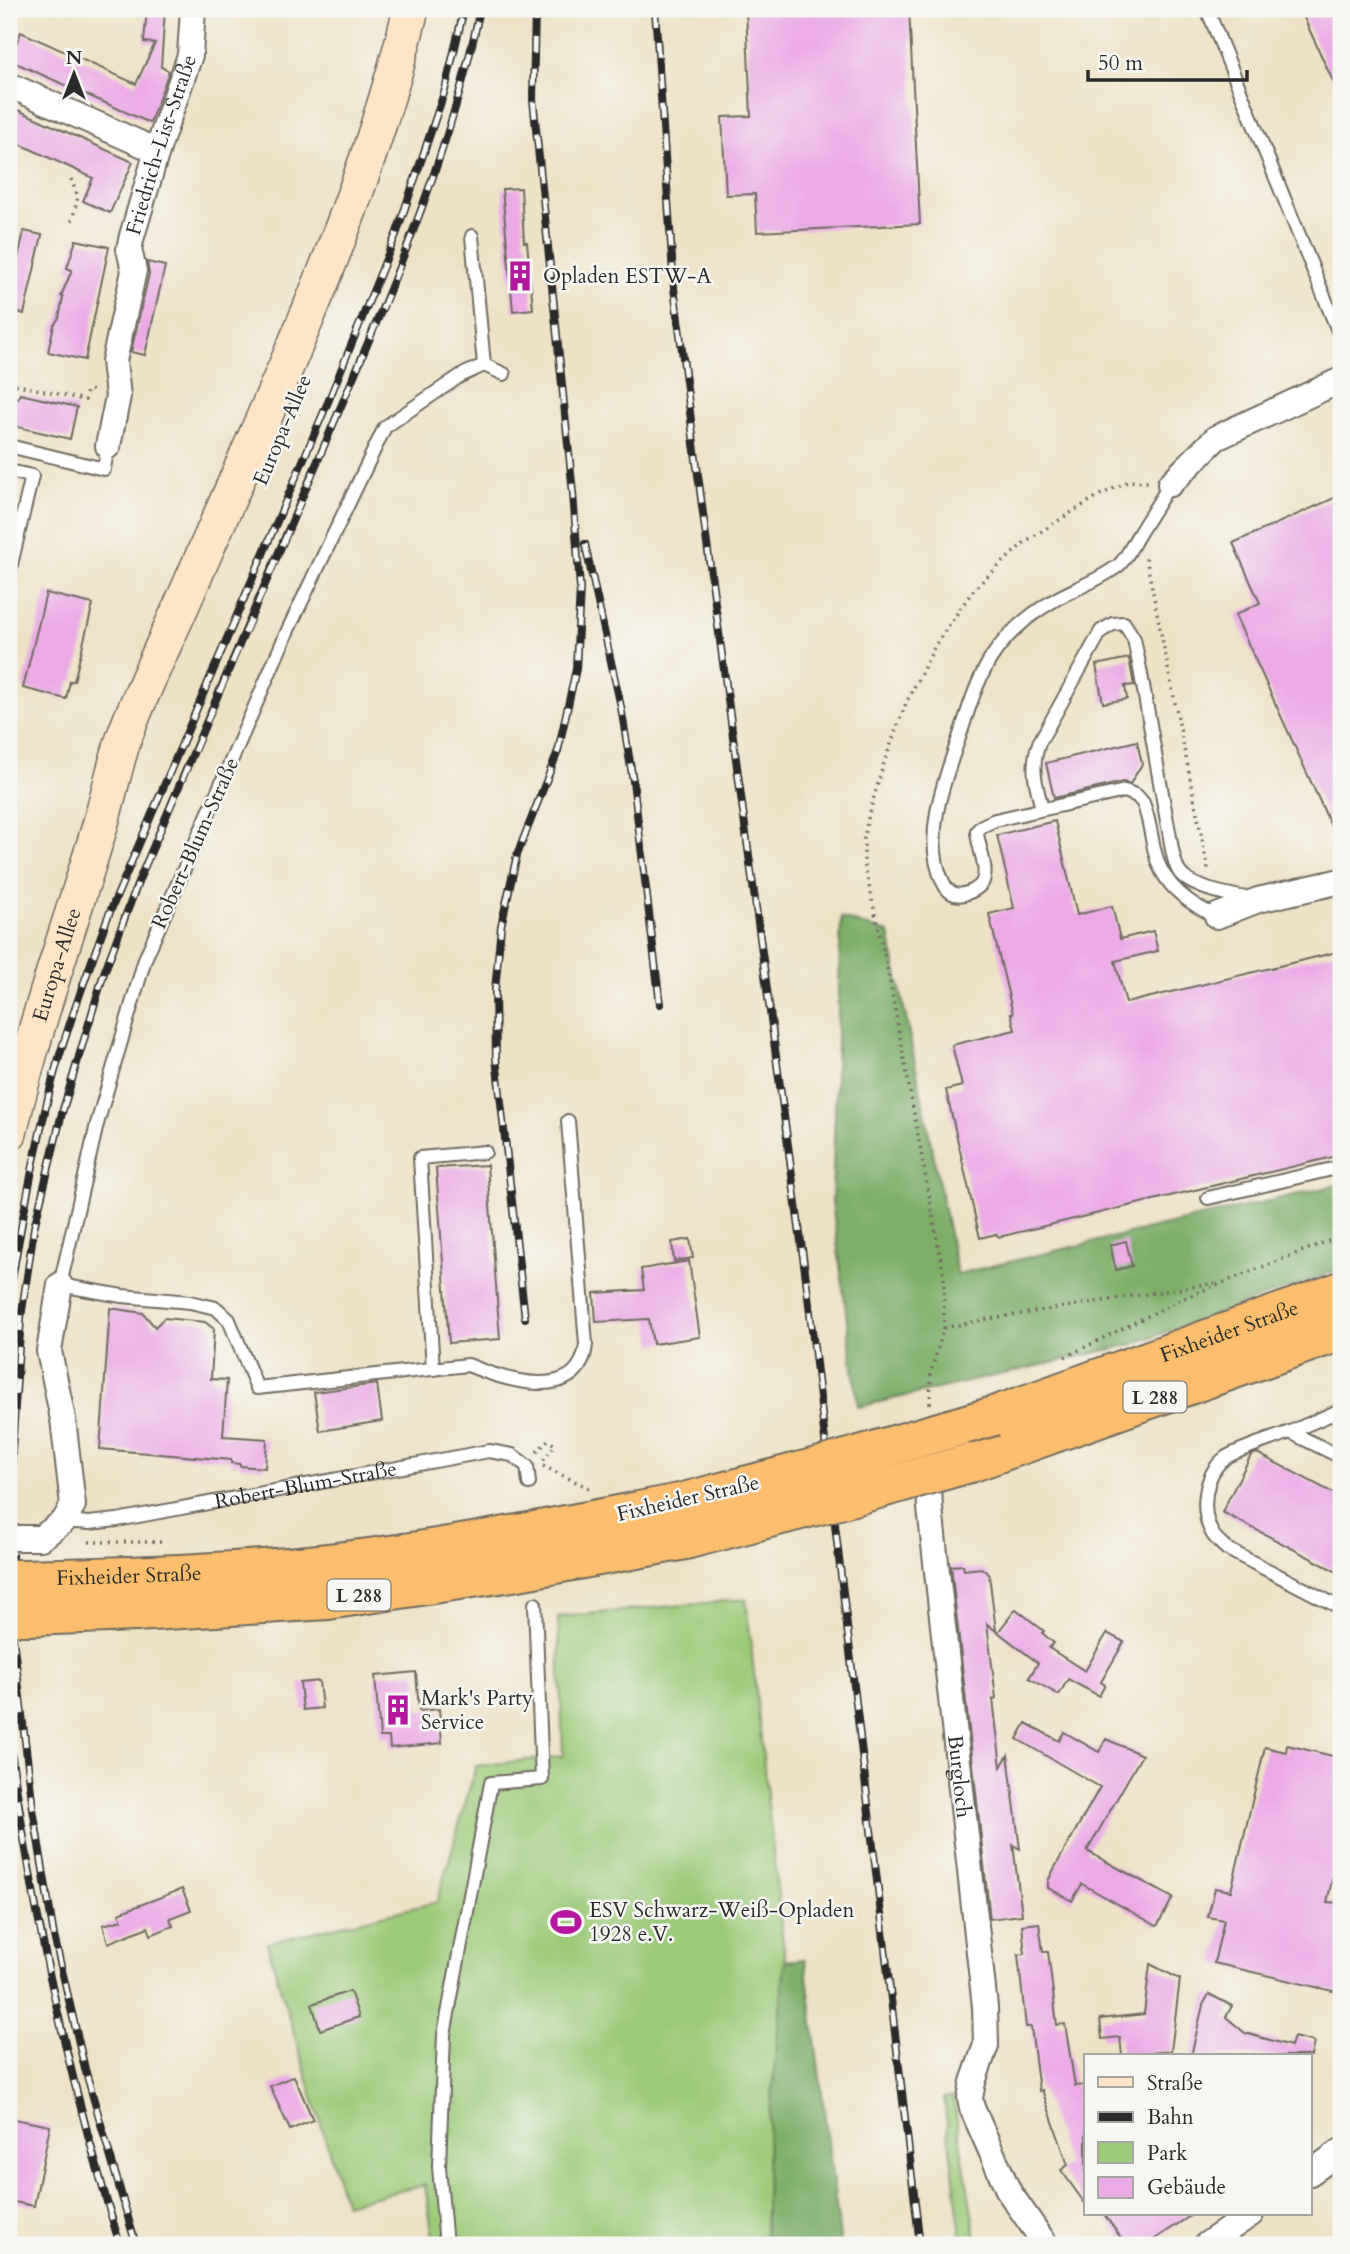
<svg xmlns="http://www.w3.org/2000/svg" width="1350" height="2254" font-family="Cardo,serif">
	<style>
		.green { fill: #9ccb79; stroke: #647b52; stroke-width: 2 }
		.forest { fill: #7daf69; stroke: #546d4a; stroke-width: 2 }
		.building { fill: #ebaae6 }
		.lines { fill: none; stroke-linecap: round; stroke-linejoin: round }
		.lane-casing { stroke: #6f6b61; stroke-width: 16 }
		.street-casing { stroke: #6f6b61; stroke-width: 28 }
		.secondary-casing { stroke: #6f6b61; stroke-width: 38 }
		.highway-casing { stroke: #6f6b61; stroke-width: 42 }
		.path { stroke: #6f6b61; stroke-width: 3.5; stroke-dasharray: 2 5; stroke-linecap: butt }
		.lane { stroke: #fff; stroke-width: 12 }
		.street { stroke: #fff; stroke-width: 24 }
		.secondary { stroke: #fde5c5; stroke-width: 35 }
		.highway { stroke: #fbbd6e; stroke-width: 38 }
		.rail-casing { stroke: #2b2b2b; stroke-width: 8 }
		.rail { stroke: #f6f6f2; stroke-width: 5; stroke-dasharray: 16; stroke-linecap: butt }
		.street-bridge-casing { stroke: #6f6b61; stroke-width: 28; stroke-linecap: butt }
		.highway-bridge-casing { stroke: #6f6b61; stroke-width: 42; stroke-linecap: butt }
		.street-bridge { stroke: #fff; stroke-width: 24 }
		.highway-bridge { stroke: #fbbd6e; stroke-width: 38 }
		.labels { text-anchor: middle; stroke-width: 5; stroke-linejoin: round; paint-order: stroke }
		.shield { fill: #f6f6f2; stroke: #686867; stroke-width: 2 }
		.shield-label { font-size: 19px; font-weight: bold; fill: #2b2b2b }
		.street-label { font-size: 21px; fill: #2b2b2b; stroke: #f6f6f2 }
		.poi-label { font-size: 21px; fill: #2b2b2b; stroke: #f6f6f2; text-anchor: start }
	</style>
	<rect width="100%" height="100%" fill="#f6f6f2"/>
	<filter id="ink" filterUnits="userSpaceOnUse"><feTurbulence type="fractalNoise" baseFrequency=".0143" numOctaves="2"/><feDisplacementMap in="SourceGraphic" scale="14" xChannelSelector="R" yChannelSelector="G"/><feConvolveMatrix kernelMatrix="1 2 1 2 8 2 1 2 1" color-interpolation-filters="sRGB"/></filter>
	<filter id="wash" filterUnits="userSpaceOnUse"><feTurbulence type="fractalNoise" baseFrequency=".00686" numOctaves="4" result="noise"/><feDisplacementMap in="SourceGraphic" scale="28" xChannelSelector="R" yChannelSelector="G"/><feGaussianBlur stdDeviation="1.57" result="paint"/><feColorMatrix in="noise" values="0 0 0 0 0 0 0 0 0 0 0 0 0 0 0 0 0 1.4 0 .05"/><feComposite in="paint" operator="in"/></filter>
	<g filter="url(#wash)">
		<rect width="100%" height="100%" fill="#eee2c5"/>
		<!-- green -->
		<g class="green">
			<polygon points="746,1599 785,1961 768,2135 765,2245 434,2245 425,2185 345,2204 267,1943 437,1902 476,1766 563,1756 558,1617"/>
			<polygon points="953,2097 974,2226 977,2245 962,2245 944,2098"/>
		</g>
		<!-- forest -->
		<g class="forest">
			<polygon points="841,918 889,933 957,1274 1341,1184 1341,1269 1130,1345 858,1407 832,1202"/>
			<polygon points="805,1959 841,2245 765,2245 768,2135 785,1961"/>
		</g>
		<g id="blocks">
			<!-- building -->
			<g class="building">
				<polygon points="147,9 165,9 161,67 169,71 150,123 9,60 21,32 136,84 155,43 144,42"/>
				<polygon points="746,9 909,9 920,224 757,232 755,194 726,195 722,117 751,116"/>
				<polygon points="1300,9 1341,9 1341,99"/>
				<polygon points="9,106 133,162 110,213 83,201 93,178 9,139"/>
				<polygon points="521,188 524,242 527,242 533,309 513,311 502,189"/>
				<polygon points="24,231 42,235 24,314 9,310 9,299"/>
				<polygon points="76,240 109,247 85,360 48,352 54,325 59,318 63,297 61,296 72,270 67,268"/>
				<polygon points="147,262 165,266 145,355 131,352 149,274"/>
				<polygon points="20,394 77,407 70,439 9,425 9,395 18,398"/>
				<polygon points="1341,495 1341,848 1235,615 1260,603 1233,543"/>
				<polygon points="46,593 93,604 74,681 70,681 66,699 23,688"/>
				<polygon points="1129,658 1134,685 1125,686 1127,699 1103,703 1096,665"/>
				<polygon points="1137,741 1142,764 1130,784 1123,782 1054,798 1046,763"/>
				<polygon points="1055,821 1077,915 1112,906 1120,939 1153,931 1158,951 1115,961 1126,1003 1341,951 1341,1155 999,1237 996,1234 980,1238 946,1090 962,1086 952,1045 1015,1030 1011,1014 1013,1014 989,914 1014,908 997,835"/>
				<polygon points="487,1165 500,1339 449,1343 436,1168"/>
				<polygon points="690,1239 693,1258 674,1261 672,1242"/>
				<polygon points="1126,1241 1132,1266 1116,1270 1110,1245"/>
				<polygon points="689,1261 700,1337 653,1344 649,1319 596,1322 594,1293 644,1290 641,1269"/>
				<polygon points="110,1308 143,1313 155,1327 164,1318 205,1322 214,1329 211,1379 227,1380 223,1436 267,1439 265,1468 240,1466 240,1464 231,1463 231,1460 100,1449"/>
				<polygon points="377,1384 382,1421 320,1431 314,1392"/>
				<polygon points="1257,1453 1341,1497 1341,1574 1222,1512 1251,1455"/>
				<polygon points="963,1565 964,1570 981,1568 989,1574 996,1631 987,1624 996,1698 993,1699 1001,1767 1008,1755 1020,1849 1013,1845 1022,1915 990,1919 951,1566"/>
				<polygon points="1016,1609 1044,1631 1042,1633 1054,1643 1049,1648 1085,1671 1107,1633 1124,1642 1101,1682 1105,1685 1099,1696 1068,1679 1059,1695 1029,1678 1038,1663 998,1632"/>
				<polygon points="416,1672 419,1711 439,1709 442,1743 390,1748 389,1737 380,1737 375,1676"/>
				<polygon points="319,1681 322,1708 303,1710 300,1683"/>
				<polygon points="1026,1723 1059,1741 1064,1732 1099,1752 1106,1739 1142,1755 1087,1851 1173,1898 1157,1926 1082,1884 1072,1901 1048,1888 1048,1881 1054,1869 1100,1787 1017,1739"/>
				<polygon points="1287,1745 1341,1758 1341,1842 1327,1902 1341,1903 1341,1993 1214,1963 1224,1920 1208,1917 1215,1888 1231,1891 1265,1747 1286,1752"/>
				<polygon points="182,1889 191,1910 170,1918 173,1926 151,1935 148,1927 108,1943 103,1925 122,1920 119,1913"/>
				<polygon points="1039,1923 1043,1952 1048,1952 1057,2025 1065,2024 1075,2086 1086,2085 1086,2205 1061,2170 1068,2165 1042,2090 1039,2091 1031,2027 1026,2027 1018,1955 1025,1954 1022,1925"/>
				<polygon points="1150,1964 1180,1979 1171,2051 1122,2056 1120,2037 1102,2039 1100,2019 1144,2014"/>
				<polygon points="350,1991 359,2017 320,2030 312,2004"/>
				<polygon points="1209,1994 1232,2006 1226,2017 1245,2033 1291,2046 1294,2037 1314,2042 1311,2056 1191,2056 1203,2005"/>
				<polygon points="294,2076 313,2120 290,2130 270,2086"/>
				<polygon points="9,2118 50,2126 34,2206 9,2201"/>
				<polygon points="1104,2214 1193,2214 1146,2245 1126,2245"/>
			</g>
		</g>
	</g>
	<g filter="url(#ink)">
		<use href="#blocks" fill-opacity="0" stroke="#6f6b61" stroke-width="2"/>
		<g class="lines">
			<!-- lane casing -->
			<g class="lane-casing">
				<g id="lane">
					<polyline points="1207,9 1341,338"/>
					<path d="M 472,236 L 484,365 L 460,376 L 385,427 L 288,630 L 145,959 L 97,1124 L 60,1285 L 122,1296 L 190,1302 L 216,1308 L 229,1320 L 257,1388 L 468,1365 C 504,1380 581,1405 586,1344 L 568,1121"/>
					<polyline points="484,365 504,374"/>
					<polyline points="9,446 104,469 108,446"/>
					<polyline points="9,471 32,476 9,573"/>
					<path d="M 1170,484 C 1160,501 1149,517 1139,534 C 1133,543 1127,558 1119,565 C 1100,580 1078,587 1058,598 C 1031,613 1008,632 991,658 C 977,681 969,707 961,732 C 946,776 921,836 943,882 C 947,891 954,897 964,894 C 971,892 978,889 982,883 C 990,869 977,846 977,831 L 982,826 L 995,820 L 1125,791 L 1137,796 L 1143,803 C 1150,820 1151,839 1156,856 C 1163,885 1191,906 1217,916"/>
					<path d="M 1042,809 C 1036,783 1030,769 1039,743 L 1101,631 L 1113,624 L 1124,623 L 1134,639 C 1147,701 1156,764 1168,826 C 1171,840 1172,861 1180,873 C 1192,889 1232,895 1250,899"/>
					<polyline points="1208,1198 1341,1167"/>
					<polyline points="433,1369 420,1158 485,1152"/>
					<polyline points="1341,1410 1290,1432 1341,1457"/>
					<path d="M 1290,1432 C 1275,1438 1236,1450 1225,1458 C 1204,1474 1200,1511 1212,1533 C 1215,1539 1222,1544 1227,1549 L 1341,1608"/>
					<path id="s1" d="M 64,1521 L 89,1523 L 117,1520 L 489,1451 L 512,1455 L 527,1466 L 529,1483"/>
					<polyline points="446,2245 439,2167 444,2035 491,1783 542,1779 535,1604"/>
				</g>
			</g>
			<!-- street casing -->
			<g class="street-casing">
				<g id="street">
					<polyline points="9,85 157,151"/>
					<path id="s2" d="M 108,446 L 118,396 L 114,361 L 134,271 L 129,249 L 132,236 L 157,151 L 190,55 L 193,9"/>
					<polyline points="1170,484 1216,438 1341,380"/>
					<polyline points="1217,916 1258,900 1341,881"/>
					<path id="s3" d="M 928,1463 L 930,1508 L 985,2007 L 986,2045 L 973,2082 L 970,2098 L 972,2108 L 1009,2192 L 1046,2245"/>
					<polyline points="30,1538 41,1538 64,1521 73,1505 63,1419 49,1351 60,1285"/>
					<polyline points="1310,2173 1341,2151"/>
					<polyline points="1206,2245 1251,2214"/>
				</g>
			</g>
			<!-- secondary casing -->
			<g class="secondary-casing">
				<g id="secondary">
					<path id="s4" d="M 9,1133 C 32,1033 66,937 96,839 C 107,805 113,769 125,735 C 144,684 169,635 190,586 C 272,397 363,210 411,9"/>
				</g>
			</g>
			<!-- highway casing -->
			<g class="highway-casing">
				<g id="highway">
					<path id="s5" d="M 994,1416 L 1341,1291"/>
					<polyline points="970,1463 1341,1331"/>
					<path id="s6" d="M 27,1579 C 124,1576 222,1574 319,1564 C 440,1551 560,1526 680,1503"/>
					<polyline points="28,1616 135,1612 328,1600 512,1572 685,1540"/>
				</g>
			</g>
			<!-- path -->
			<g class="path">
				<polyline points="71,179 78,197 71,224"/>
				<polyline points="9,200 15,201 13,212"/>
				<polyline points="9,383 85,400 87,390 94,391"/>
				<polyline points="1146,558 1209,873"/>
				<polyline points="944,1328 983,1320 1215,1283"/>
				<polyline points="1065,1357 1184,1298 1341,1236"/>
				<polyline points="930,1404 931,1371 944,1328 944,1277 888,972 864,863 864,838 869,814 883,766 906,703 936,644 974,589 1026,541 1096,497 1129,481 1148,482"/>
				<polyline points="537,1452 548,1440 555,1445 543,1461"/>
				<polyline points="543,1466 591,1489"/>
				<polyline points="89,1542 165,1542"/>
			</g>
			<!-- lane -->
			<use href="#lane" class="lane"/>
			<!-- street -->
			<use href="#street" class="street"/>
			<!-- secondary -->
			<use href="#secondary" class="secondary"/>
			<!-- highway -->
			<use href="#highway" class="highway"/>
			<!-- rail casing -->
			<g class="rail-casing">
				<g id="rail">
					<polyline points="655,9 674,288 705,529 806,1279 920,2245"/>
					<polyline points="585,544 621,707 633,781 660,1004"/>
					<path d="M 9,1297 C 21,1225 34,1153 52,1082 C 67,1026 88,972 107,919 L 328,402 L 397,232 L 445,90 L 464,9"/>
					<polyline points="525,1318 496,1058 495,990 501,926 517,855 558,751 576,669 580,588 573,493 533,99 535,9"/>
					<path d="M 9,1735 C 31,1909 68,2078 120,2245"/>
					<path d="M 136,2245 L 85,2069 L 54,1936 L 33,1809 L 12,1629 L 12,1450 L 21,1318 L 34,1228 L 62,1113 L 104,973 L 139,880 C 203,731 267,582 330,432 C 389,294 450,156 480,9"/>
				</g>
			</g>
			<!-- rail -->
			<use href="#rail" class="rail"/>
			<!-- street-bridge casing -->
			<g class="street-bridge-casing">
				<polyline id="street-bridge" points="9,1538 30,1538"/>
			</g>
			<!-- highway-bridge casing -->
			<g class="highway-bridge-casing">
				<g id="highway-bridge">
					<polyline points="680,1503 836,1462 994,1416"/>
					<polyline points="685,1540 839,1500 970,1463"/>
					<polyline points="9,1579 27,1579"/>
					<polyline points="9,1616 28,1616"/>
				</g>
			</g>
			<!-- street-bridge -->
			<use href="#street-bridge" class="street-bridge"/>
			<!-- highway-bridge -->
			<use href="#highway-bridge" class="highway-bridge"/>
		</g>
	</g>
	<!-- icons -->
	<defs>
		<g id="building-bare" transform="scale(2.415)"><path d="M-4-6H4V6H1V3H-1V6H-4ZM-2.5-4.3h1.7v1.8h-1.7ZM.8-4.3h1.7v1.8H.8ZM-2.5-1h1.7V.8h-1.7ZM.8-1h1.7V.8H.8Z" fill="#b5179e" stroke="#f6f6f2" stroke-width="2.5" paint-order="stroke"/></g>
		<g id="stadium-bare" transform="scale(2.415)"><path d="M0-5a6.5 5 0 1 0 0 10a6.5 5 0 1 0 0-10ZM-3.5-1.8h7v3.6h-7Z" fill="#b5179e" stroke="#f6f6f2" stroke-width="2.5" paint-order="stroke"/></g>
	</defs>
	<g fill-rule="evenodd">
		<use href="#building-bare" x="520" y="276"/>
		<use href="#building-bare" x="398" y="1710"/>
		<use href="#stadium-bare" x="566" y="1922"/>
	</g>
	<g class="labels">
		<!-- shield labels -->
		<g class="shield">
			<rect x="1123.5" y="1381.5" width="63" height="31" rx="5"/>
			<rect x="327.5" y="1579.5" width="63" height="31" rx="5"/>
		</g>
		<g class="shield-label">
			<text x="1155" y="1404">L 288</text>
			<text x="359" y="1602">L 288</text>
		</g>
		<!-- street labels -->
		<g class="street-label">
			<text dy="7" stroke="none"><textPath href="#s2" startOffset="310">Friedrich-List-Straße</textPath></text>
			<text transform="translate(282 430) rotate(-67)" y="7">Europa-Allee</text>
			<text transform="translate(195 843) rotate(-66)" y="7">Robert-Blum-Straße</text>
			<text dy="7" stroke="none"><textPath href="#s4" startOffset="175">Europa-Allee</textPath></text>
			<text dy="7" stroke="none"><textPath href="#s5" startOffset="250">Fixheider Straße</textPath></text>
			<text dy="7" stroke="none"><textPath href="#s1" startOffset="245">Robert-Blum-Straße</textPath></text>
			<text transform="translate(688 1498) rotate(-13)" y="7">Fixheider Straße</text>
			<text dy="7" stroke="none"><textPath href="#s6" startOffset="102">Fixheider Straße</textPath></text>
			<text dy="7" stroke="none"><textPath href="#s3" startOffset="315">Burgloch</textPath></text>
		</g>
		<!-- poi labels -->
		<g class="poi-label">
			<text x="543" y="283">Opladen ESTW-A</text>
			<text x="421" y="1705">Mark's Party<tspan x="421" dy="24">Service</tspan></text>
			<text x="589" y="1917">ESV Schwarz-Weiß-Opladen<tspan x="589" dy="24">1928 e.V.</tspan></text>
		</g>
	</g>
	<!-- margin -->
	<rect width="1350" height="2254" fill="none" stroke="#f6f6f2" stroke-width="35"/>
	<!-- legend -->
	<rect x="1084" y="2054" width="228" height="161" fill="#f6f6f2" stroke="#a5a5a2" stroke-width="2"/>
	<rect x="1098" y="2077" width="35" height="10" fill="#fde5c5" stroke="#a5a5a2" stroke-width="2"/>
	<text x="1147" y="2090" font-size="21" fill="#2b2b2b">Straße</text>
	<rect x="1098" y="2112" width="35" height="10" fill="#2b2b2b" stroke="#a5a5a2" stroke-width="2"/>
	<text x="1147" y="2124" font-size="21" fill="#2b2b2b">Bahn</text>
	<rect x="1098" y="2142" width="35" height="21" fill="#9ccb79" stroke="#a5a5a2" stroke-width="2"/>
	<text x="1147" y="2160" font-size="21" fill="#2b2b2b">Park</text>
	<rect x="1098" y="2177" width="35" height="21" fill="#ebaae6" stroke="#a5a5a2" stroke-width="2"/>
	<text x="1147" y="2194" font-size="21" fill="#2b2b2b">Gebäude</text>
	<!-- north arrow -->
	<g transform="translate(74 74)" stroke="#f6f6f2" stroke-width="5" paint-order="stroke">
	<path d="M0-5L12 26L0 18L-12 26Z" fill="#2b2b2b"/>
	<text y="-10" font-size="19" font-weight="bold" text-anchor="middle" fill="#2b2b2b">N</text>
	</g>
	<!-- scale -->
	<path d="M1088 70v10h159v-10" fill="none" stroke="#2b2b2b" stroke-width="3.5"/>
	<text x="1098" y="70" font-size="21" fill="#2b2b2b" stroke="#f6f6f2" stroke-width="5" paint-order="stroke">50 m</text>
</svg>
